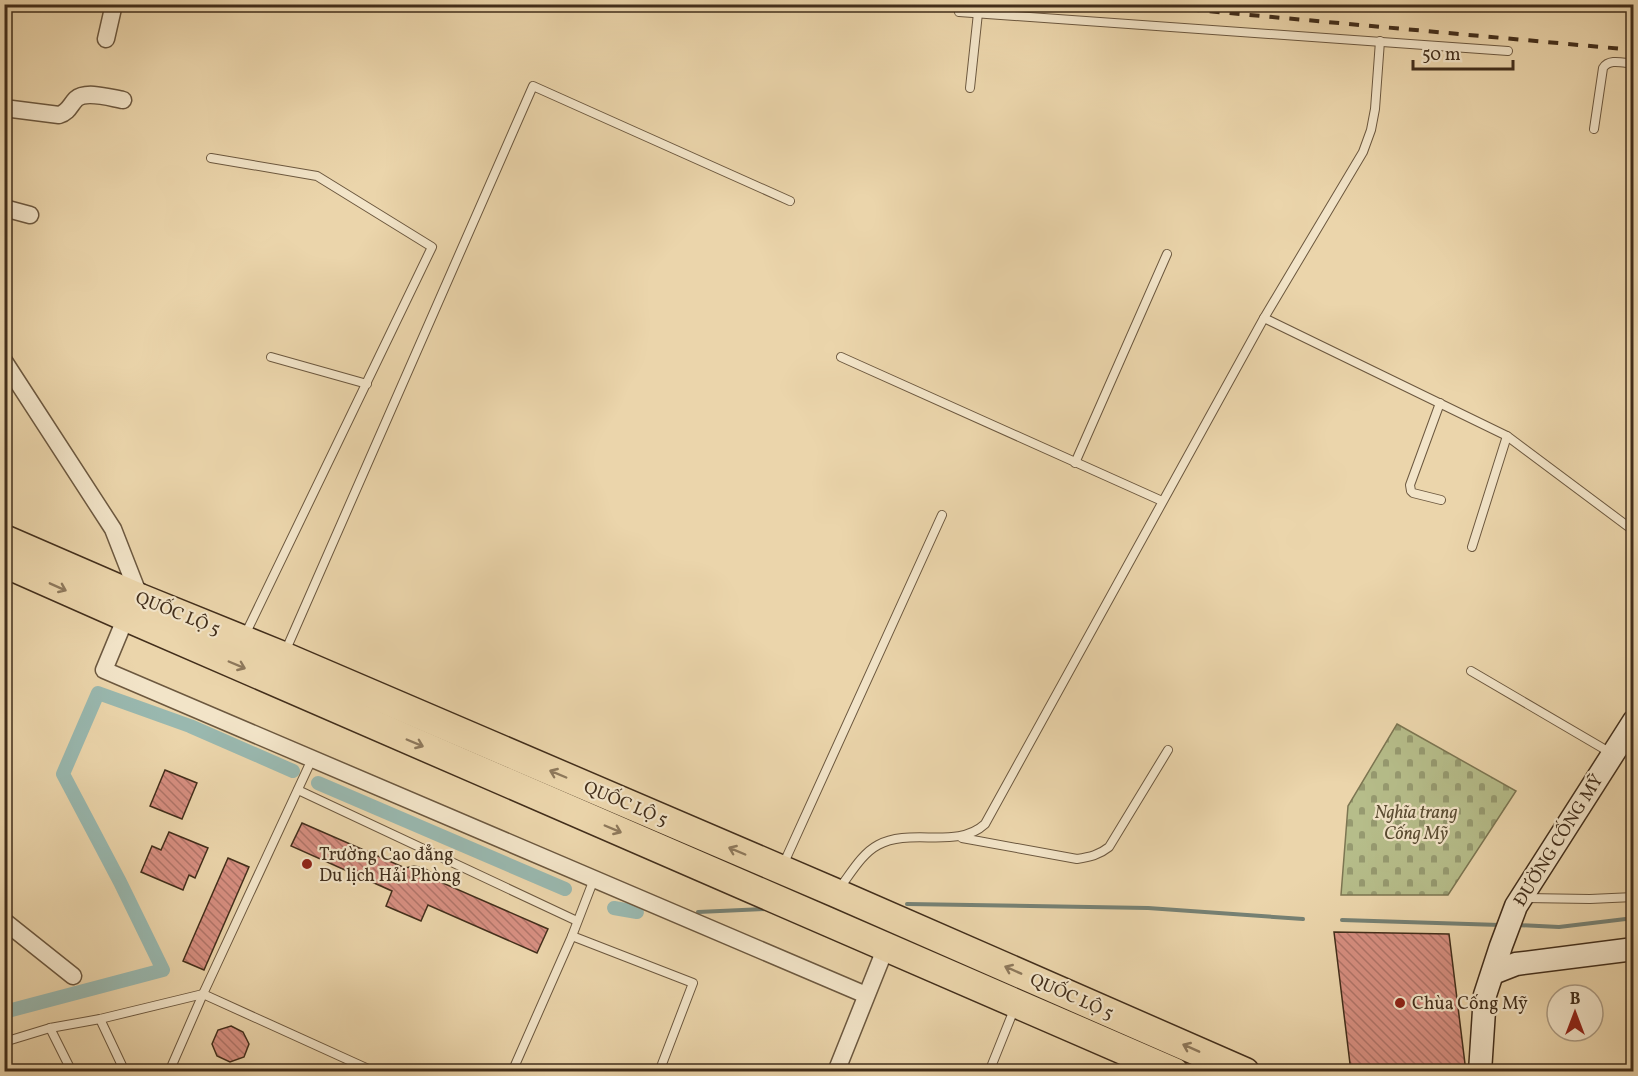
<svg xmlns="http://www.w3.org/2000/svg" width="1638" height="1076" font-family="Vollkorn,serif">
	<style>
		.cemetery { fill: url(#cemetery-stones); stroke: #7c7652; stroke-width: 1.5 }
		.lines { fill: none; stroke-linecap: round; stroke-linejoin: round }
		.stream { stroke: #768174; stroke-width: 4 }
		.canal { stroke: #99b8af; stroke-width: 14 }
		.building { fill: url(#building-back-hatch); stroke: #422e1b; stroke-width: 1.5 }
		.lane-casing { stroke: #6c583f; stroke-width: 10 }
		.street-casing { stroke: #6c583f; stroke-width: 19 }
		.secondary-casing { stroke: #422e1b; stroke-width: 25 }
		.highway-casing { stroke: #422e1b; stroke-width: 31 }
		.lane { stroke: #f2e4c8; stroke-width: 8 }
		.street { stroke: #f2e4c8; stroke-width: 16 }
		.secondary { stroke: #f2e4c8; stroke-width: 22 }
		.highway { stroke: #ebd5ab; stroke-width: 28 }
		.rail { stroke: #422e1b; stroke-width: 4; stroke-dasharray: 10 10; stroke-linecap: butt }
		.oneway { stroke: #8e795c }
		.poi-dot { fill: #8f2418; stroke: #f2e4c8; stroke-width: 2 }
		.labels { text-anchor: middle; stroke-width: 4.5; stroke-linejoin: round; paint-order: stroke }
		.street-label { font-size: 18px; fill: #422e1b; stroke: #f2e4c8 }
		.park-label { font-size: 18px; font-style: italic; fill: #594b31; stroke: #f2e4c8 }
		.poi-label { font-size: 18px; fill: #422e1b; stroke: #f2e4c8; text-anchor: start }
	</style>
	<defs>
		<pattern id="cemetery-stones" width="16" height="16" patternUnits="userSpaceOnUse" patternTransform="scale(1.5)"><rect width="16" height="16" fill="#b6bd8a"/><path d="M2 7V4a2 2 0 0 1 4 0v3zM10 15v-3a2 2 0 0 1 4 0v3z" fill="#969a70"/></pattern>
		<pattern id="building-back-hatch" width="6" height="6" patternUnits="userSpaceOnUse" patternTransform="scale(1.5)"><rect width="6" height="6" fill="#d78f81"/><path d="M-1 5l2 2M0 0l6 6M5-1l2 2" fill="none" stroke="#b07569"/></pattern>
	</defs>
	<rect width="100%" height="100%" fill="#ebd5ab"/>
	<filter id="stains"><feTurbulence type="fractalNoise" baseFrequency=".00333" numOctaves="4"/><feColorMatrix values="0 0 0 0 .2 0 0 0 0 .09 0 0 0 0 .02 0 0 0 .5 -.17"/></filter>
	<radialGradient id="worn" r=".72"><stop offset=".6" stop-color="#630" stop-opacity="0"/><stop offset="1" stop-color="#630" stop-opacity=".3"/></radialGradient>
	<!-- cemetery -->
	<polygon class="cemetery" points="1397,724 1516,791 1448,895 1341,895 1348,806"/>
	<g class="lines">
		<!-- stream -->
		<g class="stream">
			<polyline points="907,904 1148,908 1303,919"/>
			<polyline points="698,912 766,909"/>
			<polyline points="1342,920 1500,925"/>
			<polyline points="1517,925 1559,927 1634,918"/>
		</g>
		<!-- canal -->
		<g class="canal">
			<polyline points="318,783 565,889"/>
			<polyline points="614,908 637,912"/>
			<polyline points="4,1012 163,970 120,882 63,774 98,693 190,726 293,771"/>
		</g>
	</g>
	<!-- building -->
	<g class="building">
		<polygon points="165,770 197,783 182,819 150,806"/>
		<polygon points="302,823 405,868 414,866 424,868 432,873 438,881 548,929 537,953 428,905 421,921 386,906 392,891 291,846"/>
		<polygon points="169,832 208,848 195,878 189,875 183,890 141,872 152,846 161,850"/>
		<polygon points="228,858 249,867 204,970 183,961"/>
		<polygon points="1334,932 1449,934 1466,1072 1351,1072"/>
		<polygon points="231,1026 243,1032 249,1044 244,1057 230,1062 217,1056 212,1044 218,1030"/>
	</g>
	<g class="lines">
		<!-- lane casing -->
		<g class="lane-casing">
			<g id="lane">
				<polyline points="959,12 1508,51"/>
				<polyline points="970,88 978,13"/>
				<path d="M 1594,129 L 1603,68 C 1609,58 1623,63 1634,64"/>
				<polyline points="211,158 317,176 432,247 244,637"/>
				<polyline points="1264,318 1507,436 1634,531"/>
				<polyline points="271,357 367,384"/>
				<polyline points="841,357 1162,501"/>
				<polyline points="1440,403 1410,485 1411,491 1413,493 1441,500"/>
				<polyline points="1075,463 1167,254"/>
				<polyline points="1472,547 1507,436"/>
				<polyline points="285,652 533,86 790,201"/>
				<polyline points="1471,671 1611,753"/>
				<polyline points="312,759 203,994 375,1072"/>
				<polyline points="298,790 577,921"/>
				<path d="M 962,838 L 1077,859 C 1090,857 1099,855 1109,847 L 1168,750"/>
				<polyline points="783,865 942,515"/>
				<path d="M 838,890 C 850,875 861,854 878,845 C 911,827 957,850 985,824 L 1264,318 L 1363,152 L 1371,130 L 1375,109 L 1380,41"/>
				<polyline points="1525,898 1590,899 1634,897"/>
				<polyline points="572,936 693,983 659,1072"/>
				<polyline points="100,1019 125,1072"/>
				<polyline points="50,1028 72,1072"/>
				<polyline points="4,1042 50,1028 100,1019 203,994"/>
				<polyline points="169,1072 203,994"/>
				<polyline points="512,1072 572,936 594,879"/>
				<polyline points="989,1072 1015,1007"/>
			</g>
		</g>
		<!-- street casing -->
		<g class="street-casing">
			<g id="street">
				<polyline points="106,39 114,4"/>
				<path d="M 4,108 L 59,115 C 69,112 70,105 76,99 C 86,90 111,98 123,100"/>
				<polyline points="4,208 30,215"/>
				<polyline points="4,361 113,529 140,598"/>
				<polyline points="126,617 104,670 866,995"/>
				<polyline points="4,921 73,976"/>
				<polyline points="836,1072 886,947"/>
			</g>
		</g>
		<!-- secondary casing -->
		<g class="secondary-casing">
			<g id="secondary">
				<polyline points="1493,973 1516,964 1634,949"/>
				<polyline points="1480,1072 1485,995 1501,946 1516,906 1634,721"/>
			</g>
		</g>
		<!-- highway casing -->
		<g class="highway-casing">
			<g id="highway">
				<polyline points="4,539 140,598 283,656 836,893 1245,1072"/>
				<polyline points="4,563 126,617 1174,1072"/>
			</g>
		</g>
		<!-- lane -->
		<use href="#lane" class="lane"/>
		<!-- street -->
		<use href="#street" class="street"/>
		<!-- secondary -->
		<use href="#secondary" class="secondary"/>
		<!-- highway -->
		<use href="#highway" class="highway"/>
		<!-- rail -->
		<g class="rail">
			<polyline points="1130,4 1634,50"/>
			<polyline points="1235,4 1261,6 1288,4"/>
		</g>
	</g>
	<!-- one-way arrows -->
	<defs><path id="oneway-shaft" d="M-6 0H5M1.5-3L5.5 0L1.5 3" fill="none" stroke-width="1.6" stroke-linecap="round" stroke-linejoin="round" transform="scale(1.5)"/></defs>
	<g class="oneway">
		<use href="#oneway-shaft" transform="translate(58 587) rotate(24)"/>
		<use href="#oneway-shaft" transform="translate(237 665) rotate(23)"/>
		<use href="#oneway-shaft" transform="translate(415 743) rotate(23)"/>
		<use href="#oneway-shaft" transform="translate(558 774) rotate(-157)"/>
		<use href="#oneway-shaft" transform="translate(613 829) rotate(23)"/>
		<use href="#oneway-shaft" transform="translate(737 851) rotate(-157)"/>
		<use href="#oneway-shaft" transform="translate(1013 970) rotate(-156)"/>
		<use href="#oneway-shaft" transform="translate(1191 1048) rotate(-156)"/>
	</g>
	<!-- markers -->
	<g class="poi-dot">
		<circle cx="307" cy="864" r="6"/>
		<circle cx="1400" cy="1003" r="6"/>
	</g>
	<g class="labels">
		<!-- street labels -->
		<g class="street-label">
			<text transform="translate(178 613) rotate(22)" y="6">QUỐC LỘ 5</text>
			<text transform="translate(626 803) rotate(23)" y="6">QUỐC LỘ 5</text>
			<text transform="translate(1558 840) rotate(-58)" y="6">ĐƯỜNG CỐNG MỸ</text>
			<text transform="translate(1072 996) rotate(24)" y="6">QUỐC LỘ 5</text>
		</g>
		<!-- park labels -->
		<g class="park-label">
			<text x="1416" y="818">Nghĩa trang<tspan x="1416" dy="21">Cống Mỹ</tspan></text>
		</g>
		<!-- poi labels -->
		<g class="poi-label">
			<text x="319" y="860">Trường Cao đẳng<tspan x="319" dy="21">Du lịch Hải Phòng</tspan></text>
			<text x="1412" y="1009">Chùa Cống Mỹ</text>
		</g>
	</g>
	<!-- margin -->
	<rect width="1638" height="1076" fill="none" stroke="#ebd5ab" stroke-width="24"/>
	<rect x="6" y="6" width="1626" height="1064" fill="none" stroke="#422e1b" stroke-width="3"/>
	<rect x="12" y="12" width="1614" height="1052" fill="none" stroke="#422e1b" stroke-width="1.5"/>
	<!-- north arrow -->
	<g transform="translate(1575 1013)"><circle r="28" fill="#f2e4c8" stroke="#ac9b83" stroke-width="1.5"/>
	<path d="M0-4.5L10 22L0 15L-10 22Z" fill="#8f2418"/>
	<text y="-9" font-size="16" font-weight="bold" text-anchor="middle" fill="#422e1b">B</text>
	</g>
	<!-- scale -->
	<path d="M1413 60v9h100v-9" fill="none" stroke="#422e1b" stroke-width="3"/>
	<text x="1422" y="60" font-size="18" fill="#422e1b" stroke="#f2e4c8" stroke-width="4.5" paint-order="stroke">50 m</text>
	<rect width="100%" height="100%" filter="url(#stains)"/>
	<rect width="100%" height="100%" fill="url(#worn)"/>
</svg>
